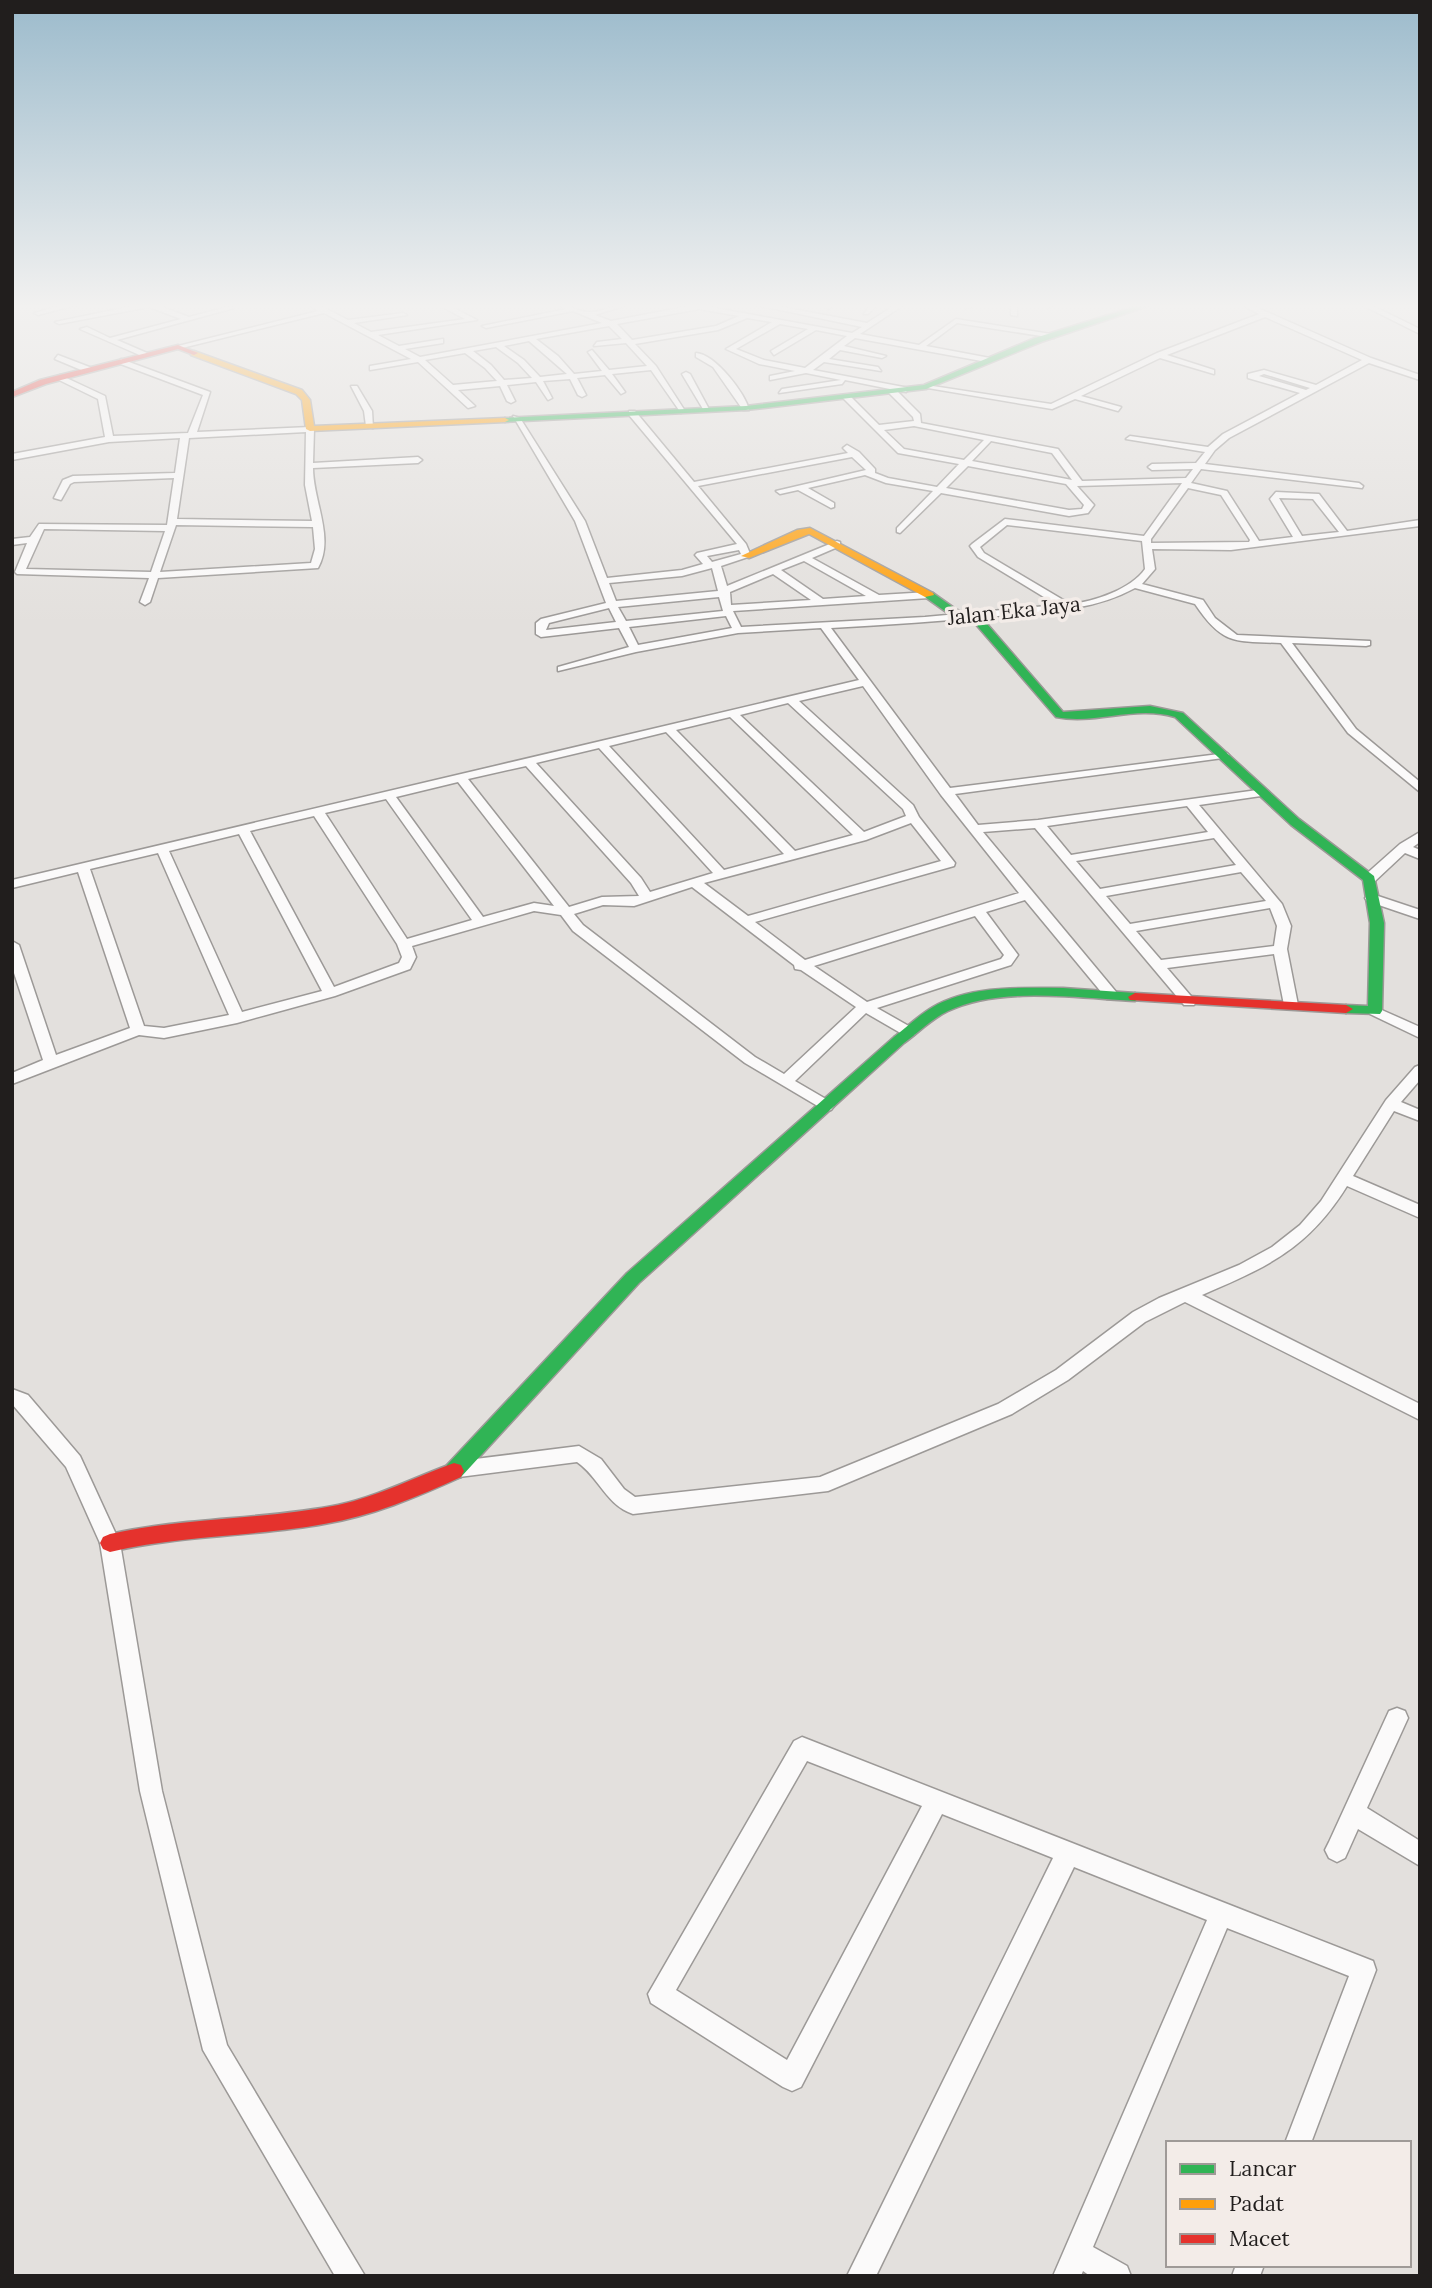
<svg xmlns="http://www.w3.org/2000/svg" width="1432" height="2288" font-family="Lora,serif">
	<style>
		.lines { fill: none; stroke-linecap: round; stroke-linejoin: round }
		.street-casing { stroke: #9c9997; stroke-width: 3 }
		.fast-casing { stroke: #9c9997; stroke-width: 3 }
		.slow-casing { stroke: #9c9997; stroke-width: 3 }
		.jam-casing { stroke: #9c9997; stroke-width: 3 }
		.street { fill: #fbfafa; fill-rule: evenodd }
		.fast { fill: #30b455; fill-rule: evenodd }
		.slow { fill: #ff9f0a; fill-rule: evenodd }
		.jam { fill: #e5322d; fill-rule: evenodd }
		.labels { text-anchor: middle; stroke-width: 7; stroke-linejoin: round; paint-order: stroke }
		.far-street-label { font-size: 21px; fill: #211e1d; stroke: #f3ece8 }
	</style>
	<rect width="100%" height="100%" fill="#e3e0dd"/>
	<g class="lines">
		<!-- street casing -->
		<g class="street-casing">
			<g id="street">
				<polygon points="67,304 80,304 38,315 34,313"/>
				<polygon points="142,304 154,304 189,317 231,306 234,308 117,340 147,353 144,357 80,329 87,327 110,338 181,319 149,307 59,324 55,322"/>
				<path d="M 308,304 L 317,304 L 348,320 L 403,313 L 407,315 L 354,323 L 371,332 L 465,319 L 437,304 L 446,304 L 477,320 L 378,335 L 399,346 L 443,339 L 443,343 L 405,349 L 420,357 L 602,323 L 573,311 L 486,328 L 482,326 L 566,309 L 558,304 C 569,304 580,313 590,312 C 604,312 615,304 629,304 L 595,315 L 611,321 L 700,304 L 716,304 L 710,307 L 852,333 L 862,327 L 751,304 L 766,304 L 867,323 L 897,304 L 905,304 L 860,334 L 919,345 L 956,319 L 1051,334 L 1054,338 L 957,323 L 926,346 L 990,358 L 987,362 L 855,338 L 844,346 L 886,356 L 882,358 L 840,350 L 829,359 L 878,367 L 881,371 L 824,362 L 813,370 L 909,388 L 906,392 L 896,390 L 920,414 L 921,423 L 1058,449 L 1082,481 L 1186,478 L 1193,469 L 1152,470 L 1148,467 L 1152,464 L 1196,463 L 1205,452 L 1126,439 L 1130,436 L 1208,447 L 1223,434 L 1300,393 L 1248,378 L 1248,374 L 1264,370 L 1316,385 L 1362,360 L 1265,317 L 1167,355 L 1214,370 L 1214,374 L 1160,358 L 1081,396 L 1121,407 L 1118,411 L 1075,399 L 1052,409 L 922,387 L 926,385 L 1051,404 L 1157,353 L 1259,314 L 1240,304 L 1249,304 L 1371,358 L 1420,375 L 1420,380 L 1369,363 L 1229,438 L 1215,450 L 1205,464 L 1359,483 L 1363,486 L 1362,488 L 1201,469 L 1191,483 L 1227,491 L 1259,541 L 1293,537 L 1270,499 L 1276,492 L 1319,494 L 1347,531 L 1420,520 L 1420,526 L 1231,550 L 1152,549 L 1155,569 L 1142,584 L 1203,600 L 1215,618 L 1237,635 L 1370,641 L 1370,645 L 1366,646 L 1292,643 L 1356,729 L 1420,782 L 1420,792 L 1348,733 L 1281,643 C 1235,641 1223,646 1195,604 L 1135,588 C 1093,611 1045,612 998,616 C 943,621 887,625 831,628 L 950,788 L 1227,753 L 1229,755 L 1223,758 L 955,794 L 978,825 L 1038,820 L 1265,789 L 1267,792 L 1261,796 L 1199,805 L 1282,904 L 1291,926 L 1287,949 L 1298,1005 L 1296,1008 L 1286,1008 L 1284,1005 L 1274,954 L 1167,968 L 1196,1002 L 1194,1005 L 1184,1005 L 1035,828 L 983,832 L 1117,993 L 1119,996 L 1117,999 L 1107,999 L 1025,900 L 986,912 L 1018,955 L 1011,965 L 877,1008 L 914,1029 L 916,1032 L 914,1035 L 904,1035 L 866,1013 L 795,1081 L 831,1102 L 834,1106 L 831,1110 L 826,1111 L 745,1063 L 573,931 L 561,915 L 534,911 L 412,946 L 416,957 L 410,969 L 335,996 L 237,1023 L 164,1038 L 139,1035 L 12,1084 L 12,1073 L 43,1060 L 12,967 L 12,941 L 19,945 L 56,1055 L 130,1028 L 78,872 L 12,888 L 12,880 L 859,680 L 821,628 L 738,633 L 636,652 L 558,671 L 558,667 L 629,647 L 619,628 L 541,637 L 536,634 L 536,623 L 541,619 L 606,603 L 575,521 L 513,416 L 520,418 L 585,521 L 607,578 L 682,570 L 703,564 L 695,555 L 697,553 L 737,544 L 629,415 L 629,411 L 635,411 L 694,482 L 848,453 L 843,448 L 847,445 L 859,452 L 875,469 L 875,473 L 888,478 L 937,487 L 959,464 L 898,453 L 842,397 L 849,395 L 879,425 L 914,421 L 913,417 L 889,393 L 890,389 L 845,380 L 842,384 L 779,393 L 782,389 L 841,380 L 806,373 L 770,380 L 770,376 L 795,371 L 759,364 L 726,349 L 772,322 L 747,318 L 718,330 L 635,344 L 656,366 L 685,411 L 681,413 L 651,370 L 612,374 L 625,392 L 621,394 L 605,375 L 577,378 L 586,395 L 582,397 L 578,395 L 570,379 L 543,381 L 552,398 L 548,400 L 536,382 L 507,385 L 515,401 L 511,403 L 507,401 L 500,386 L 458,390 L 475,406 L 468,408 L 418,362 L 370,370 L 370,366 L 411,359 L 324,313 L 178,349 L 174,347 L 318,311 ZM 699,309 L 739,316 L 716,326 L 632,340 L 617,324 ZM 780,324 L 808,329 L 771,351 L 774,355 L 816,330 L 847,336 L 805,368 L 764,360 L 736,349 ZM 609,326 L 622,339 L 597,342 L 594,346 L 626,343 L 647,366 L 609,370 L 592,350 L 588,352 L 602,371 L 574,374 L 558,356 L 536,339 ZM 529,341 L 567,374 L 540,377 L 524,360 L 504,346 ZM 496,347 L 518,363 L 532,378 L 504,380 L 491,365 L 473,351 ZM 465,353 L 485,368 L 497,381 L 453,385 L 425,360 ZM 1264,374 L 1310,388 L 1306,390 L 1259,376 ZM 914,426 L 984,440 L 964,460 L 904,449 L 884,430 ZM 991,441 L 1052,453 L 1072,480 L 972,461 ZM 852,457 L 866,470 L 776,491 L 780,494 L 798,490 L 831,508 L 834,507 L 834,503 L 808,488 L 865,475 L 886,483 L 933,491 L 897,528 L 897,532 L 900,533 L 941,493 L 1069,516 L 1088,513 L 1094,505 L 1077,486 L 1182,483 L 1144,536 L 1005,519 L 972,544 L 970,546 L 978,557 L 1057,605 L 925,617 L 741,627 L 733,611 L 929,598 L 934,595 L 929,592 L 879,595 L 812,558 L 840,546 L 840,542 L 837,541 L 727,586 L 721,566 L 751,556 L 746,544 L 698,486 ZM 968,466 L 1066,484 L 1084,505 L 1082,509 L 1069,510 L 946,488 ZM 1188,488 L 1221,495 L 1250,540 L 1249,542 L 1151,543 L 1151,539 ZM 1279,498 L 1313,499 L 1339,532 L 1302,536 ZM 1007,525 L 1142,541 L 1145,569 C 1131,589 1094,602 1070,604 L 984,553 L 980,547 ZM 739,550 L 741,554 L 712,562 L 707,556 ZM 804,561 L 866,596 L 823,599 L 781,570 ZM 712,568 L 718,591 L 616,601 L 609,583 L 682,576 ZM 773,574 L 811,600 L 731,605 L 730,592 ZM 719,597 L 723,611 L 626,621 L 618,607 ZM 609,608 L 616,622 L 546,630 L 549,623 ZM 726,616 L 732,628 L 638,645 L 629,627 ZM 863,686 L 941,795 L 1019,893 L 805,960 L 755,922 L 954,866 L 955,863 L 919,817 L 913,805 L 799,701 ZM 788,703 L 903,809 L 906,816 L 864,832 L 740,715 ZM 730,717 L 853,835 L 795,851 L 676,730 ZM 666,732 L 784,854 L 724,870 L 609,746 ZM 599,748 L 713,873 L 650,892 L 641,878 L 536,763 ZM 526,766 L 631,883 L 639,896 L 602,897 L 569,907 L 468,779 ZM 458,782 L 554,906 L 534,903 L 483,917 L 396,797 ZM 386,799 L 472,920 L 407,939 L 325,813 ZM 1187,806 L 1208,832 L 1071,855 L 1047,826 ZM 314,816 L 397,944 L 402,957 L 399,963 L 334,987 L 250,831 ZM 911,823 L 941,861 L 748,916 L 704,883 L 866,840 ZM 239,834 L 322,991 L 242,1012 L 169,851 ZM 1214,838 L 1236,865 L 1100,889 L 1076,861 ZM 158,853 L 229,1015 L 164,1028 L 144,1026 L 90,869 ZM 1241,872 L 1266,901 L 1130,924 L 1106,896 ZM 692,887 L 794,965 L 795,969 L 801,970 L 856,1007 L 784,1074 L 755,1057 L 583,925 L 574,914 L 603,905 L 634,906 ZM 1270,908 L 1277,926 L 1274,946 L 1161,960 L 1136,931 ZM 975,916 L 1004,955 L 1001,959 L 867,1002 L 814,966 Z"/>
				<polygon points="827,304 834,304 829,309 826,307"/>
				<polygon points="871,304 878,304 868,314 864,314"/>
				<polygon points="964,304 971,304 971,307 966,308"/>
				<polygon points="1011,304 1017,304 1017,316 1011,315"/>
				<polygon points="1045,304 1051,304 1051,306 1048,308"/>
				<polygon points="1360,304 1369,304 1420,329 1420,334"/>
				<path d="M 696,353 C 715,354 746,394 749,410 L 743,410 L 713,367 L 696,357 Z"/>
				<polygon points="58,355 92,368 93,370 86,372 55,359"/>
				<path d="M 121,359 L 210,392 L 197,432 L 310,427 L 314,429 L 313,463 L 418,457 L 422,460 L 418,463 L 313,468 C 313,501 335,538 318,568 L 158,578 L 150,602 L 145,605 L 140,602 L 149,578 L 17,574 L 15,572 L 27,543 L 12,545 L 12,539 L 30,537 L 39,524 L 167,525 L 174,478 L 74,482 L 70,484 L 61,500 L 54,498 L 63,480 L 73,476 L 175,473 L 180,438 L 109,442 L 12,460 L 12,454 L 105,437 L 98,399 L 57,379 L 60,375 L 105,396 L 113,436 L 188,433 L 203,395 L 118,363 ZM 306,432 L 305,485 L 312,521 L 177,519 L 189,438 ZM 176,525 L 313,527 L 315,549 L 311,563 L 160,572 ZM 44,529 L 165,531 L 151,572 L 26,569 Z"/>
				<polygon points="686,372 690,374 710,411 703,409 682,374"/>
				<polygon points="351,386 357,386 372,411 373,428 366,426 364,411"/>
				<polygon points="1420,832 1420,842 1413,847 1420,850 1420,859 1405,853 1374,882 1364,882 1364,876 1400,844"/>
				<polygon points="1372,894 1420,910 1420,919 1367,901 1365,898"/>
				<polygon points="1375,1007 1420,1027 1420,1038 1370,1014 1368,1011 1370,1008"/>
				<path d="M 1420,1065 L 1420,1080 L 1401,1102 L 1420,1110 L 1420,1121 L 1394,1111 L 1353,1176 L 1420,1205 L 1420,1218 L 1347,1186 C 1308,1249 1267,1267 1202,1295 L 1420,1404 L 1420,1420 L 1185,1302 L 1145,1322 L 1068,1380 L 1012,1414 L 828,1491 L 633,1514 C 606,1505 599,1477 577,1462 L 459,1477 L 452,1475 L 449,1469 L 452,1463 L 459,1461 L 579,1446 L 601,1459 L 624,1489 L 635,1497 L 820,1477 L 998,1404 L 1056,1370 L 1133,1312 L 1159,1298 L 1239,1265 L 1272,1247 L 1300,1225 L 1321,1201 L 1386,1100 L 1415,1067 Z"/>
				<polygon points="12,1389 28,1395 80,1456 120,1543 162,1791 227,2045 365,2276 335,2276 203,2050 140,1791 100,1543 66,1467 12,1404"/>
				<polygon points="1397,1708 1405,1711 1408,1718 1367,1808 1420,1841 1420,1866 1358,1829 1345,1858 1337,1862 1329,1858 1325,1850 1329,1842 1389,1711"/>
				<path d="M 802,1737 L 1373,1961 L 1376,1970 L 1311,2143 L 1285,2143 L 1349,1976 L 1227,1928 L 1093,2247 L 1127,2266 L 1131,2276 L 1090,2276 L 1083,2271 L 1081,2276 L 1053,2276 L 1207,1920 L 1074,1867 L 876,2276 L 847,2276 L 1053,1858 L 942,1814 L 801,2087 L 792,2091 L 783,2087 L 651,2003 L 648,1994 L 794,1741 ZM 807,1761 L 922,1806 L 787,2060 L 676,1990 Z"/>
				<polygon points="1236,2265 1264,2265 1260,2276 1232,2276"/>
			</g>
		</g>
		<!-- fast casing -->
		<g class="fast-casing">
			<g id="fast">
				<polygon points="1143,304 1154,304 1041,342 926,389 746,410 505,422 501,420 505,418 746,406 924,385 1035,338"/>
				<path d="M 925,593 L 933,593 L 957,610 L 981,617 L 1063,712 L 1150,706 L 1183,713 L 1299,819 L 1374,876 L 1384,923 L 1382,1011 L 1380,1014 L 1346,1013 L 1339,1009 L 1346,1005 L 1368,1006 L 1370,923 L 1363,880 L 1291,825 L 1175,717 C 1135,705 1096,725 1056,717 L 973,621 L 949,614 L 925,597 Z"/>
				<path d="M 1063,988 L 1135,993 L 1142,997 L 1135,1001 C 1079,998 1000,986 948,1011 C 931,1019 918,1033 904,1043 L 639,1283 L 461,1477 L 454,1479 L 447,1477 L 444,1471 L 447,1465 L 627,1273 L 894,1037 C 907,1027 919,1015 933,1007 C 971,985 1021,988 1063,988 Z"/>
			</g>
		</g>
		<!-- slow casing -->
		<g class="slow-casing">
			<g id="slow">
				<polygon points="194,351 302,390 310,400 314,426 505,418 509,420 505,422 310,431 306,429 302,400 296,394 191,355"/>
				<polygon points="810,528 933,593 934,595 925,597 809,534 749,558 741,556 797,530"/>
			</g>
		</g>
		<!-- jam casing -->
		<g class="jam-casing">
			<g id="jam">
				<polygon points="178,345 198,353 194,355 178,349 46,384 12,397 12,392 40,380"/>
				<polygon points="1135,993 1346,1005 1353,1009 1346,1013 1130,1000 1128,997"/>
				<path d="M 454,1463 L 461,1465 L 464,1471 L 461,1477 C 417,1497 372,1516 324,1524 C 253,1537 180,1535 110,1552 L 103,1549 L 100,1543 L 103,1537 L 110,1534 C 185,1517 263,1520 338,1505 C 379,1496 415,1477 454,1463 Z"/>
			</g>
		</g>
		<!-- street -->
		<use href="#street" class="street"/>
		<!-- fast -->
		<use href="#fast" class="fast"/>
		<!-- slow -->
		<use href="#slow" class="slow"/>
		<!-- jam -->
		<use href="#jam" class="jam"/>
	</g>
	<!-- sky -->
	<linearGradient id="sky" x2="0" y2="1"><stop stop-color="#9cbbcc"/><stop offset="0.49" stop-color="#f2f1f0"/><stop offset="1" stop-color="#f2f1f0" stop-opacity="0"/></linearGradient>
	<rect width="1432" height="625" fill="url(#sky)"/>
	<g class="labels">
		<!-- far-street labels -->
		<g class="far-street-label">
			<text transform="translate(1014 611) rotate(-6)" y="7">Jalan Eka Jaya</text>
		</g>
	</g>
	<!-- border -->
	<rect width="1432" height="2288" fill="none" stroke="#211e1d" stroke-width="28"/>
	<!-- legend -->
	<rect x="1166" y="2141" width="245" height="126" fill="#f3ece8" stroke="#9f9a97" stroke-width="2"/>
	<rect x="1180" y="2164" width="35" height="10" fill="#30b455" stroke="#9f9a97" stroke-width="2"/>
	<text x="1229" y="2176" font-size="21" fill="#211e1d">Lancar</text>
	<rect x="1180" y="2199" width="35" height="10" fill="#ff9f0a" stroke="#9f9a97" stroke-width="2"/>
	<text x="1229" y="2211" font-size="21" fill="#211e1d">Padat</text>
	<rect x="1180" y="2234" width="35" height="10" fill="#e5322d" stroke="#9f9a97" stroke-width="2"/>
	<text x="1229" y="2246" font-size="21" fill="#211e1d">Macet</text>
</svg>
